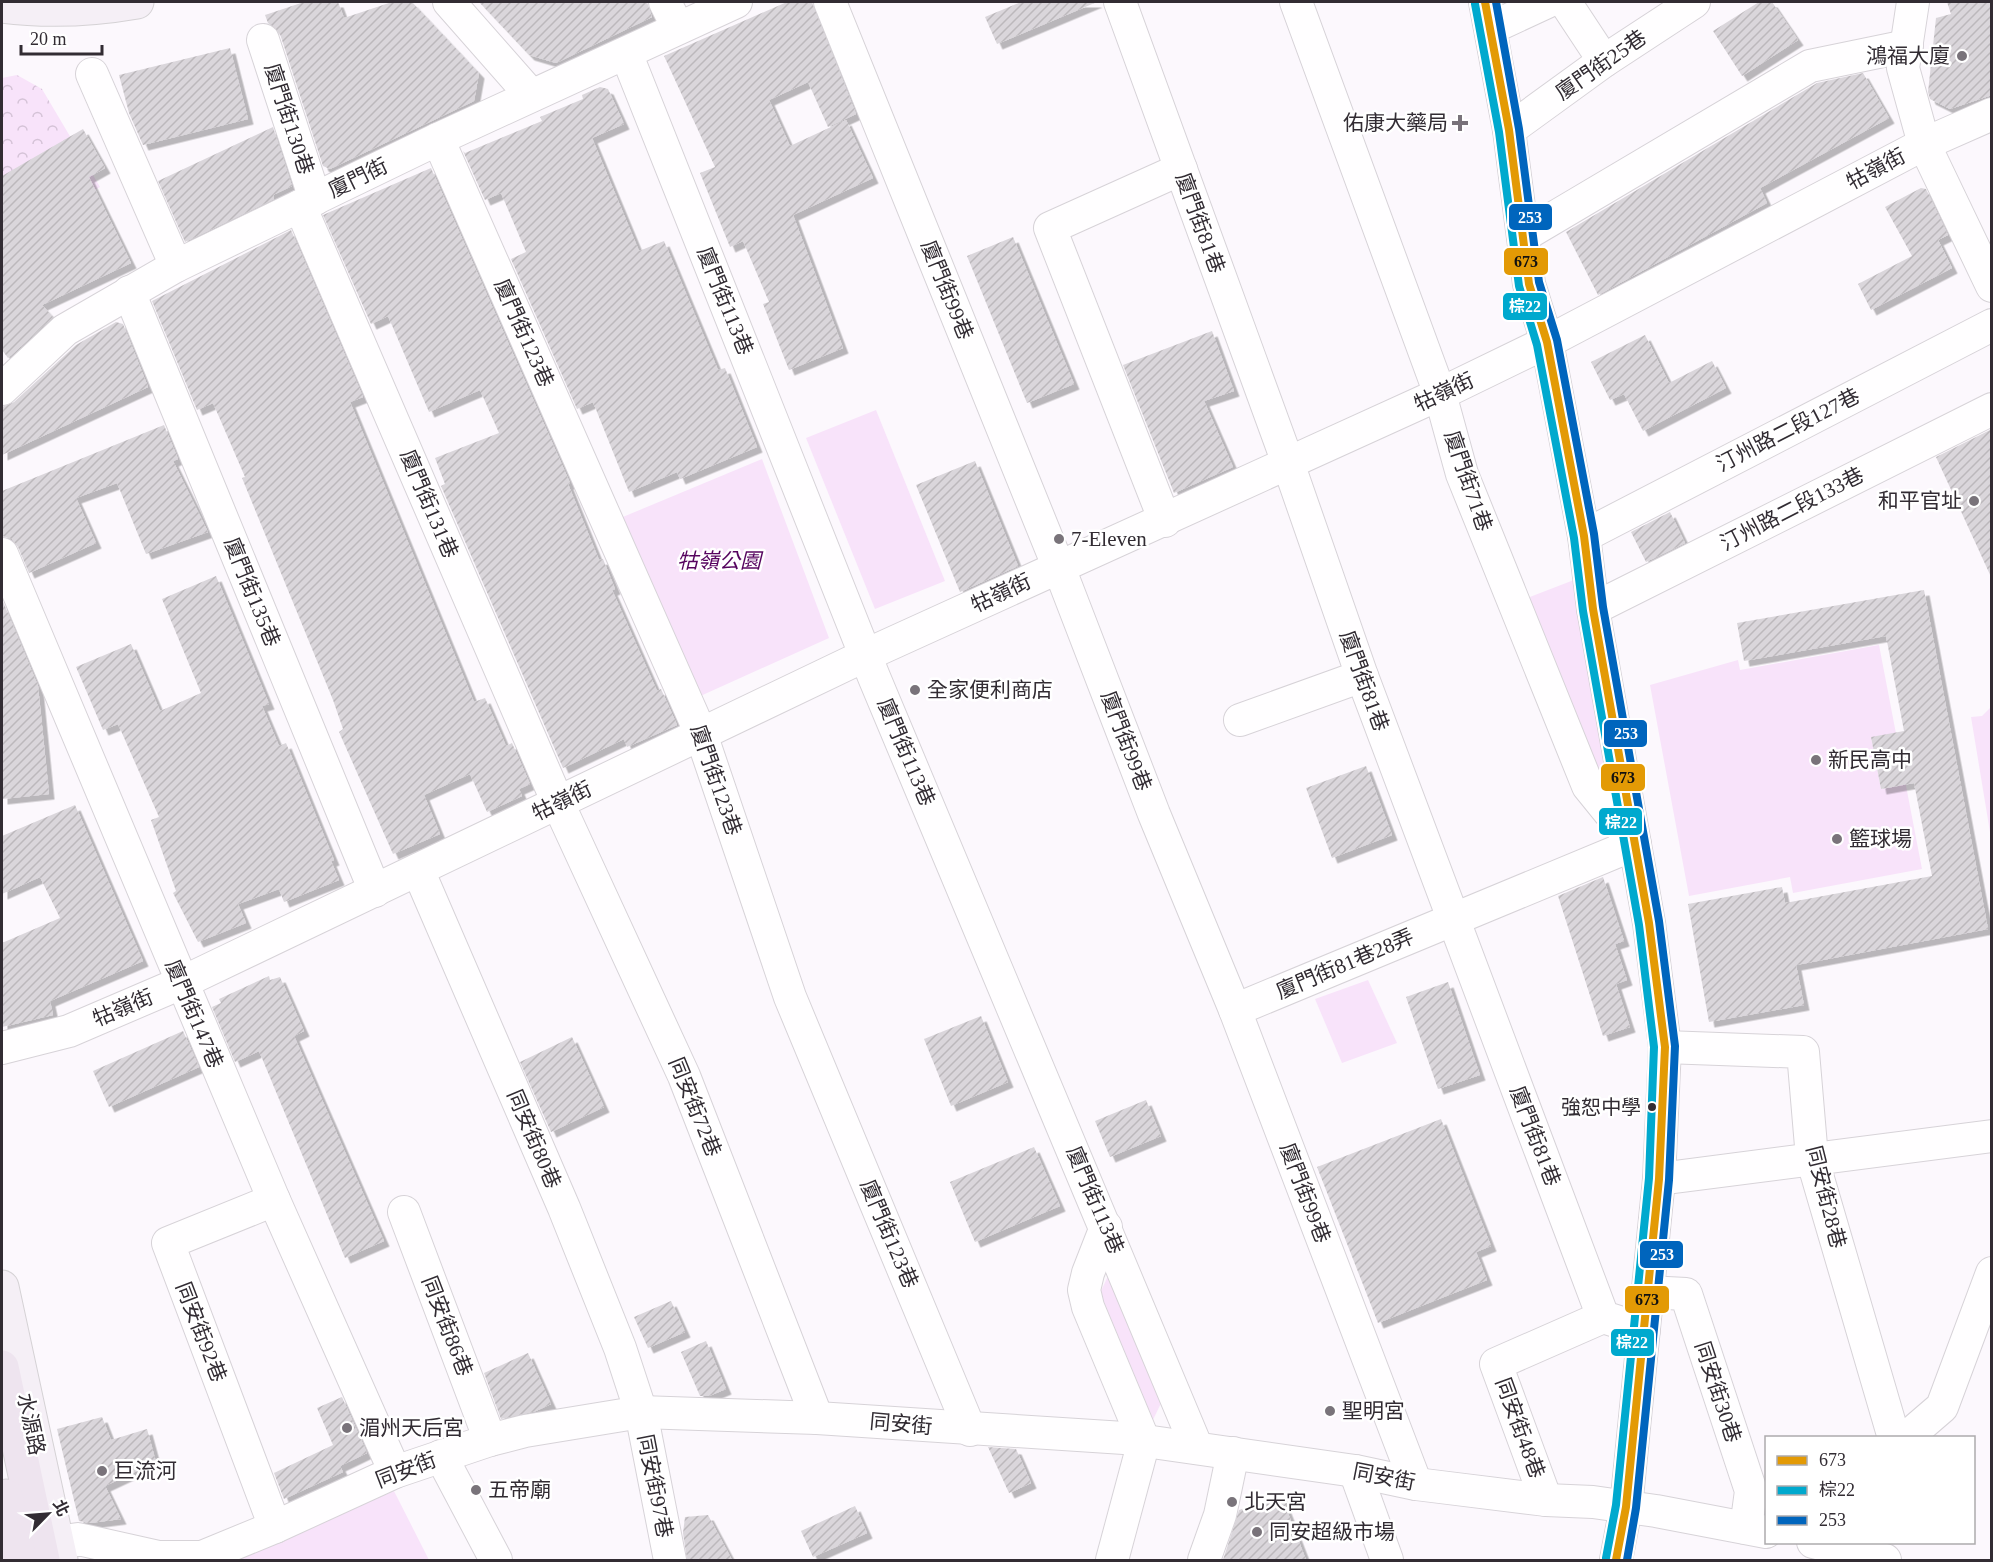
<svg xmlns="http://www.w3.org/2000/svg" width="1993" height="1562" font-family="'Times New Roman','Noto Sans TC',serif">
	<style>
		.forest { fill: url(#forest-crowns) }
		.park { fill: #f8e3fa; fill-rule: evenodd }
		.building { fill: url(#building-hatch); filter: url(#shadow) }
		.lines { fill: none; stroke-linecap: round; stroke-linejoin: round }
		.minor-casing { stroke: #d7d3d8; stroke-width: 34 }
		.major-casing { stroke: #d5d2d5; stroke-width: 35 }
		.highway-casing { stroke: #d5d2d5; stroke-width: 35 }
		.minor { stroke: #fffeff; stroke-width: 32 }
		.major { stroke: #f5eff6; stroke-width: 33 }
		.highway { stroke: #eee4ef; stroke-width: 33 }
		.bus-1-casing { stroke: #fff; stroke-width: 12 }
		.bus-2-casing { stroke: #fff; stroke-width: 12 }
		.bus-3-casing { stroke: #fff; stroke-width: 12 }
		.bus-1 { stroke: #e39a05; stroke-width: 8 }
		.bus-2 { stroke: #00a9ce; stroke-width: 8 }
		.bus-3 { stroke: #0065bd; stroke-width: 8 }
		.poi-dot { fill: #79737a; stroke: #fff; stroke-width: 2 }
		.bus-dot { fill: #322c33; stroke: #fff; stroke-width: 2 }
		.labels { text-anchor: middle; stroke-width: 5; stroke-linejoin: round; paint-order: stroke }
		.bus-label { font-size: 20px; fill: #322c33; stroke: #fff; text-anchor: end }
		.poi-label { font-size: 21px; fill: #322c33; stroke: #fff; text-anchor: start }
		.street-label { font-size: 21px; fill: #322c33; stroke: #fff }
		.park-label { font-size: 21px; font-style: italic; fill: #56045f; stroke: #fff }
		.line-badge { stroke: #fff; stroke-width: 2 }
		.badge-label { font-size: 16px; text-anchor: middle; font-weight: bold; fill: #fff }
		.pale-badge-label { font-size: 16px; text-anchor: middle; font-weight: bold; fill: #111 }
	</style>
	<defs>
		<pattern id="forest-crowns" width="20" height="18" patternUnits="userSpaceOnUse" patternTransform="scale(1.5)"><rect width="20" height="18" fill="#f8e3fa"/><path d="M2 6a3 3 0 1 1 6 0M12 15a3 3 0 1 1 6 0" fill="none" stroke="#d5c3d7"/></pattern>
		<pattern id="building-hatch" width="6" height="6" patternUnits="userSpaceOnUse" patternTransform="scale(1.5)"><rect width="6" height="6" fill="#dad6db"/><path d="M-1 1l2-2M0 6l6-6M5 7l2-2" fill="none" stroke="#bcb8bc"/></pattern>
		<filter id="shadow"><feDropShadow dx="5.5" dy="5.5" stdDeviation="0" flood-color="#0004"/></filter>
	</defs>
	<rect width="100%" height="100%" fill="#fcf8fd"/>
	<!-- forest -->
	<polygon class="forest" points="17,75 42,89 100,187 25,231 2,201 2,78"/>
	<!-- park -->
	<g class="park">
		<polygon points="876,410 945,581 875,609 806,438"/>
		<polygon points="762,459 829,638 696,698 618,519"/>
		<polygon points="1579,578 1621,809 1594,781 1522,600"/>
		<path d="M 1879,645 L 1922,869 L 1793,893 L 1790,877 L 1689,896 L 1650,685 L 1738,660 L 1740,670 ZM 1871,737 L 1899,785 L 1899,786 L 1881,789 Z"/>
		<polygon points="1991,707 1991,838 1971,717 1982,716"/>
		<polygon points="1368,980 1397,1043 1342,1063 1315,999"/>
		<polygon points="1114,1263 1167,1391 1148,1430 1095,1304"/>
		<polygon points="394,1491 429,1560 231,1560"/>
	</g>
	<!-- building -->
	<g class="building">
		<polygon points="304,2 338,2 344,18 392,2 412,2 479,73 474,101 330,169 323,166 280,34 268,23 265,15"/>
		<polygon points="479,2 647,2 652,17 556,63 529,55"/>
		<polygon points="787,2 812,2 856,114 828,127 808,82 769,100 790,146 846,120 873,178 793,215 843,348 789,370 763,304 769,302 743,241 730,247 700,173 715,167 664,56"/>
		<polygon points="1021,2 1097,2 997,44 985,17"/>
		<polygon points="1759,2 1772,2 1798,40 1742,76 1713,31"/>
		<polygon points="1947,2 1992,2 1992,95 1950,109 1930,99 1928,92 1936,18 1951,14"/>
		<polygon points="230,48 248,119 143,145 129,113 119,75"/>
		<polygon points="1863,73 1889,118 1760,188 1767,203 1598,295 1566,232 1817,83"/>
		<polygon points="600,87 608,89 624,124 592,138 639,251 664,241 718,370 725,368 757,447 680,479 677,472 629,492 593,402 577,409 511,259 526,252 501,193 485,200 463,151 465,153 542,121 540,117 583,99 582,95"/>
		<polygon points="273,127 292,186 273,195 274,199 185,242 158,181"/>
		<polygon points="83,129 105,168 89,177 131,263 42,305 53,317 8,358 2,350 2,176"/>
		<polygon points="431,168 570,483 568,484 599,560 603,559 615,589 612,590 657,691 661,689 677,725 627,747 624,739 563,768 441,486 445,484 435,458 499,433 480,390 429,412 388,316 371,324 323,215"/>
		<polygon points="1921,188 1926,189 1948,235 1938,240 1952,268 1871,310 1858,284 1912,256 1885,207"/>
		<polygon points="291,230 363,397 350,402 474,702 485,698 506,746 512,743 530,784 519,789 522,796 487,812 470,774 424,795 440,834 393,854 339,732 343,729 333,700 242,478 245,477 213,403 197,410 152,301"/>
		<polygon points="1013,237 1074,384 1027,403 967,256"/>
		<polygon points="116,322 123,324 148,387 2,455 2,407 14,402 76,345"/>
		<polygon points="1212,331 1234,391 1204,401 1233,467 1174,493 1123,365"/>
		<polygon points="1645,335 1669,383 1712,361 1726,388 1643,431 1624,394 1610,400 1591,362"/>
		<polygon points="164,425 178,459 173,461 208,532 146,554 117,483 76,498 96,543 29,573 18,547 12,539 2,536 2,491"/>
		<polygon points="1992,429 1992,579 1936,457"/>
		<polygon points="975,461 1018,566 960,592 916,485"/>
		<polygon points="1670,512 1685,543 1646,562 1631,532"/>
		<polygon points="216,576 269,704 262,706 279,746 286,743 334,860 331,861 339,880 284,902 279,889 238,904 246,923 198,942 173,893 176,891 151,820 159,817 118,724 103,730 76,667 131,644 160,711 201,693 162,599"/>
		<polygon points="1924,590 1988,929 1796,965 1804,1005 1709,1022 1688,904 1782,887 1785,903 1932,876 1914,783 1881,789 1871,737 1904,731 1886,636 1744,661 1737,623"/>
		<polygon points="2,599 38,686 49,794 2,799"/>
		<polygon points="1366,766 1392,835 1332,858 1306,788"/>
		<polygon points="75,805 143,961 50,1001 53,1015 2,1027 2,943 60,918 40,877 2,894 2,836"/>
		<polygon points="1603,877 1624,941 1615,944 1627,980 1616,984 1630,1027 1603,1036 1558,896"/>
		<polygon points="269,976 270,980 280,977 304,1031 294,1036 384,1241 345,1258 259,1051 235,1062 212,1007 221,1003 219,999"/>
		<polygon points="1448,982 1480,1075 1438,1089 1406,997"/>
		<polygon points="981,1016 1008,1082 951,1106 924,1039"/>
		<polygon points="183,1031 199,1067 109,1107 93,1071"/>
		<polygon points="572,1037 604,1107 551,1132 520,1062"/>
		<polygon points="1146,1100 1161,1136 1110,1157 1095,1121"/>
		<polygon points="1441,1119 1491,1246 1476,1252 1487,1280 1378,1323 1317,1167"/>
		<polygon points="1034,1147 1060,1206 975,1242 950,1182"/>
		<polygon points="671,1301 685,1332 648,1348 634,1317"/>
		<polygon points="706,1341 726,1389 709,1396 700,1396 681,1352"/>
		<polygon points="528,1353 551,1404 536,1411 501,1419 484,1373"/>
		<polygon points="342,1397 367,1453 340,1466 343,1472 284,1499 274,1473 333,1445 317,1408"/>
		<polygon points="102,1417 111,1440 147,1429 156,1462 105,1486 121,1519 90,1523 79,1521 57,1429"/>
		<polygon points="988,1447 1016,1449 1031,1483 1009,1493"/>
		<polygon points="1281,1495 1306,1560 1223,1560 1239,1510"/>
		<polygon points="855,1506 867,1533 813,1557 801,1531"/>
		<polygon points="708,1515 732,1560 687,1560 683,1533 685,1517"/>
	</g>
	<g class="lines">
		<!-- minor casing -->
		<g class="minor-casing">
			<g id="minor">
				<polyline points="449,2 531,95"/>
				<polyline points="665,2 678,28"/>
				<polyline points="830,2 1065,583 1154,814 1235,1010 1416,1484"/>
				<polyline points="1120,2 1288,463 1362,676 1603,1317 1644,1330"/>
				<polyline points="1485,2 1509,130 1529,284 1547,342 1584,536 1593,609 1649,923 1665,1047 1659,1179 1626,1507 1616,1560"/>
				<polyline points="1565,2 1604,61"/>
				<polyline points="1913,2 1903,68 1924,144 1992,286"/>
				<polyline points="1491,28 1547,2"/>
				<polyline points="263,40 315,199"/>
				<polyline points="626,53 874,677 1197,1448"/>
				<polyline points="92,74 176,266"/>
				<polyline points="1509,130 1604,61 1694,2"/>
				<polyline points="438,139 701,734 790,997 970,1430"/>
				<polyline points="300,206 558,803 684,1076 817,1418"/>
				<polyline points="1523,236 1810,66 1907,46"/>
				<polyline points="129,292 375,891"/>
				<polyline points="2,389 65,330 176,266 438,139 736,2"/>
				<polyline points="1165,521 1050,228 1181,169"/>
				<polyline points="1584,536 1992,325"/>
				<polyline points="2,554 274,1200 395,1472"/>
				<polyline points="1593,609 1992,409"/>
				<polyline points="1240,720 1362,676"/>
				<polyline points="418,870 564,1208 620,1348 641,1412 670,1560"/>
				<polyline points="1235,1010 1635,844 1588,786 1462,474 1440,394 1296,2"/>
				<polyline points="1665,1047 1803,1052 1812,1158 1894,1438"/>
				<polyline points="2,1048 69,1031 181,983 866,655 1440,394 1547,342 1924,144 1992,114"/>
				<polyline points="1659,1179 1992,1136"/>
				<polyline points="274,1200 168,1243 275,1527"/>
				<polyline points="404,1212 490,1440"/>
				<polyline points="1106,1227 1088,1273 1084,1290 1088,1307 1144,1441 1112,1560"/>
				<polyline points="1647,1292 1686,1294 1751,1491 1746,1528"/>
				<polyline points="1906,1438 1942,1407 1992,1273"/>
				<polyline points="441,1456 496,1560"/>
				<polyline points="1355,1471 1387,1560"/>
				<polyline points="1546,1500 1496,1364 1603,1317"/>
				<polyline points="57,1542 78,1539 159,1557 202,1557 275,1527 395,1472 490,1440 525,1431 641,1412 817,1418 1124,1438 1355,1471 1416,1484 1546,1500 1593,1502 1656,1511 1766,1532"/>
				<polyline points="1813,1542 1885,1560"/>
				<polyline points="1204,1560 1220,1515 1233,1453"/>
			</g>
		</g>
		<!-- major casing -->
		<g class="major-casing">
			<g id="major">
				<path d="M 2,6 C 48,12 91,10 137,2"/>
				<polyline points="2,1287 61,1560"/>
			</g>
		</g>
		<!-- highway casing -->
		<g class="highway-casing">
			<g id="highway">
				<polyline points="2,1367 43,1560"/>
				<polyline points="6,1496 20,1560"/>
			</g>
		</g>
		<!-- minor -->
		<use href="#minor" class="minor"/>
		<!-- major -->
		<use href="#major" class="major"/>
		<!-- highway -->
		<use href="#highway" class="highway"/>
		<!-- bus-1 casing -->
		<g class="bus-1-casing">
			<polyline id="bus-1" points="1485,2 1509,130 1529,284 1547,342 1584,536 1593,609 1649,923 1665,1047 1659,1179 1626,1507 1616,1560"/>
		</g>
		<!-- bus-2 casing -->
		<g class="bus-2-casing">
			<polyline id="bus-2" points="1475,4 1499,132 1519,286 1537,345 1574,538 1583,611 1639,925 1654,1047 1649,1178 1616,1505 1606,1558"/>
		</g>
		<!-- bus-3 casing -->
		<g class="bus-3-casing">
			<polyline id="bus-3" points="1496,2 1519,129 1539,282 1557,340 1594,534 1603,607 1659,921 1675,1046 1669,1180 1636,1508 1627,1560"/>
		</g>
		<!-- bus-1 -->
		<use href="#bus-1" class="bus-1"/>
		<!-- bus-2 -->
		<use href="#bus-2" class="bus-2"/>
		<!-- bus-3 -->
		<use href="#bus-3" class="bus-3"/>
	</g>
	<!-- markers -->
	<g class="poi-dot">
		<circle cx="1962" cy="56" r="6"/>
		<path d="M1457 114h6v6h6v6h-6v6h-6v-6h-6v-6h6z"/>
		<circle cx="1974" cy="501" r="6"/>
		<circle cx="1059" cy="539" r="6"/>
		<circle cx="915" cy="690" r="6"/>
		<circle cx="1816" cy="760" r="6"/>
		<circle cx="1837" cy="839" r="6"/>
		<circle cx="1330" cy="1411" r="6"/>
		<circle cx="347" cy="1428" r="6"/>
		<circle cx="102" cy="1471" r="6"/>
		<circle cx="476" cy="1490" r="6"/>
		<circle cx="1232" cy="1502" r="6"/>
		<circle cx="1257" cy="1532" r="6"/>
	</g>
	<circle class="bus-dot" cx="1652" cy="1107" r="5"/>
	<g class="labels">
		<!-- bus labels -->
		<g class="bus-label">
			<text x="1641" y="1114">強恕中學</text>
		</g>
		<!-- poi labels -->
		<g class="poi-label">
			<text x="1950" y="63" text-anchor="end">鴻福大廈</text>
			<text x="1448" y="130" text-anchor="end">佑康大藥局</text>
			<text x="1962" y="508" text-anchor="end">和平官址</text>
			<text x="1071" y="546">7-Eleven</text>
			<text x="927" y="697">全家便利商店</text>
			<text x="1828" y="767">新民高中</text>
			<text x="1849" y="846">籃球場</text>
			<text x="1342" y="1418">聖明宮</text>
			<text x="359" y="1435">湄州天后宮</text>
			<text x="114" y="1478">巨流河</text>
			<text x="488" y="1497">五帝廟</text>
			<text x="1244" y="1509">北天宮</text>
			<text x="1269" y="1539">同安超級市場</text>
		</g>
		<!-- street labels -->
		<g class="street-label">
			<text transform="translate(1601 65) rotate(-35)" y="7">廈門街25巷</text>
			<text transform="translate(289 119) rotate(72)" y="7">廈門街130巷</text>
			<text transform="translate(1876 169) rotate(-28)" y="7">牯嶺街</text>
			<text transform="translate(358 178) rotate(-26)" y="7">廈門街</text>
			<text transform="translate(1200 223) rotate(70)" y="7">廈門街81巷</text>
			<text transform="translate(947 290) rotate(68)" y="7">廈門街99巷</text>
			<text transform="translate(725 301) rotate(68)" y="7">廈門街113巷</text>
			<text transform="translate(524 333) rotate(66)" y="7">廈門街123巷</text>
			<text transform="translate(1444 392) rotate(-25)" y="7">牯嶺街</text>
			<text transform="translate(1788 430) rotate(-27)" y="7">汀州路二段127巷</text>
			<text transform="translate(1468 481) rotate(71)" y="7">廈門街71巷</text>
			<text transform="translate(429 504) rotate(67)" y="7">廈門街131巷</text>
			<text transform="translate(1792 509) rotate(-27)" y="7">汀州路二段133巷</text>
			<text transform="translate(252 592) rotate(68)" y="7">廈門街135巷</text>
			<text transform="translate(1001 593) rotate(-25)" y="7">牯嶺街</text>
			<text transform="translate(1364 681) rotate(70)" y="7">廈門街81巷</text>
			<text transform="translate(1126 741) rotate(69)" y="7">廈門街99巷</text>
			<text transform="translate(906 752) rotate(67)" y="7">廈門街113巷</text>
			<text transform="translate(716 780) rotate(71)" y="7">廈門街123巷</text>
			<text transform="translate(562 801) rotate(-26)" y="7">牯嶺街</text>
			<text transform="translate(1345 964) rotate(-23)" y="7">廈門街81巷28弄</text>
			<text transform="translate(123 1008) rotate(-23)" y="7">牯嶺街</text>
			<text transform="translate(194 1014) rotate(67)" y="7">廈門街147巷</text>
			<text transform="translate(695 1107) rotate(68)" y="7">同安街72巷</text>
			<text transform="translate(1535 1136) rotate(69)" y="7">廈門街81巷</text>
			<text transform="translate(534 1139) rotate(67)" y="7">同安街80巷</text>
			<text transform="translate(1305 1193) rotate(69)" y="7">廈門街99巷</text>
			<text transform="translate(1826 1197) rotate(76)" y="7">同安街28巷</text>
			<text transform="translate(1095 1200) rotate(67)" y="7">廈門街113巷</text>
			<text transform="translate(889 1234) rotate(67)" y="7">廈門街123巷</text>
			<text transform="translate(447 1326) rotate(69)" y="7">同安街86巷</text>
			<text transform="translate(201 1332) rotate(69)" y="7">同安街92巷</text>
			<text transform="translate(1718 1392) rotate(72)" y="7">同安街30巷</text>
			<text transform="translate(31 1424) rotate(78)" y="7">水源路</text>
			<text transform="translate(901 1424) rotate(5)" y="7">同安街</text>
			<text transform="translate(1520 1428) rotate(70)" y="7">同安街48巷</text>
			<text transform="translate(406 1470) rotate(-21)" y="7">同安街</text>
			<text transform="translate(1384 1477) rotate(11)" y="7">同安街</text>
			<text transform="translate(655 1486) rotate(79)" y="7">同安街97巷</text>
		</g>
		<!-- park labels -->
		<g class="park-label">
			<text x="719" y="568">牯嶺公園</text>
		</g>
	</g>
	<g class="line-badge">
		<rect x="1508" y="203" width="45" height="28" rx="6" fill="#0065bd"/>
		<rect x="1503" y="247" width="46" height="29" rx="6" fill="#e39a05"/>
		<rect x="1502" y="292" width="46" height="29" rx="6" fill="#00a9ce"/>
		<rect x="1603" y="719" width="45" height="29" rx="6" fill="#0065bd"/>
		<rect x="1600" y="763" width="46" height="29" rx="6" fill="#e39a05"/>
		<rect x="1598" y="807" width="45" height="29" rx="6" fill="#00a9ce"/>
		<rect x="1639" y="1240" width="45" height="29" rx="6" fill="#0065bd"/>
		<rect x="1624" y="1285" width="46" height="29" rx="6" fill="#e39a05"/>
		<rect x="1610" y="1328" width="45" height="29" rx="6" fill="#00a9ce"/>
	</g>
	<g class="badge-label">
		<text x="1530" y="223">253</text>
		<text x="1525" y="312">棕22</text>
		<text x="1626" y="739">253</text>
		<text x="1621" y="828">棕22</text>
		<text x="1662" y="1260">253</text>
		<text x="1632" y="1348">棕22</text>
	</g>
	<g class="pale-badge-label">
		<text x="1526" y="267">673</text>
		<text x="1623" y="783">673</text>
		<text x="1647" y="1305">673</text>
	</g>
	<!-- border -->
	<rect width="1993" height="1562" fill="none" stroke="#322c33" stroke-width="6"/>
	<!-- legend -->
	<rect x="1765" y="1436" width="210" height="108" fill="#ffffff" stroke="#adabad" stroke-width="1.5"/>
	<rect x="1777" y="1456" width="30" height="9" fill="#e39a05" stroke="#adabad" stroke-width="1.5"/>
	<text x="1819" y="1466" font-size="18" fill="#322c33">673</text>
	<rect x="1777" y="1486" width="30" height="9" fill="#00a9ce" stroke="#adabad" stroke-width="1.5"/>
	<text x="1819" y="1496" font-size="18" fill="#322c33">棕22</text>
	<rect x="1777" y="1516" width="30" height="9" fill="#0065bd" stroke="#adabad" stroke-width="1.5"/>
	<text x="1819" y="1526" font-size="18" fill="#322c33">253</text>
	<!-- north arrow -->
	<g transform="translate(48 1514) rotate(65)" stroke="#ffffff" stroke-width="4.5" paint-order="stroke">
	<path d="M0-4.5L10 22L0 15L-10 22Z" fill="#322c33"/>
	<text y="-9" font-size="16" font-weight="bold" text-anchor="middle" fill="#322c33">北</text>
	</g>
	<!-- scale -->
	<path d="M21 45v9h81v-9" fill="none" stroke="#322c33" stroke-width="3"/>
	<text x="30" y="45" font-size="18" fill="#322c33" stroke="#ffffff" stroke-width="4.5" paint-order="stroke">20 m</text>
</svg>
